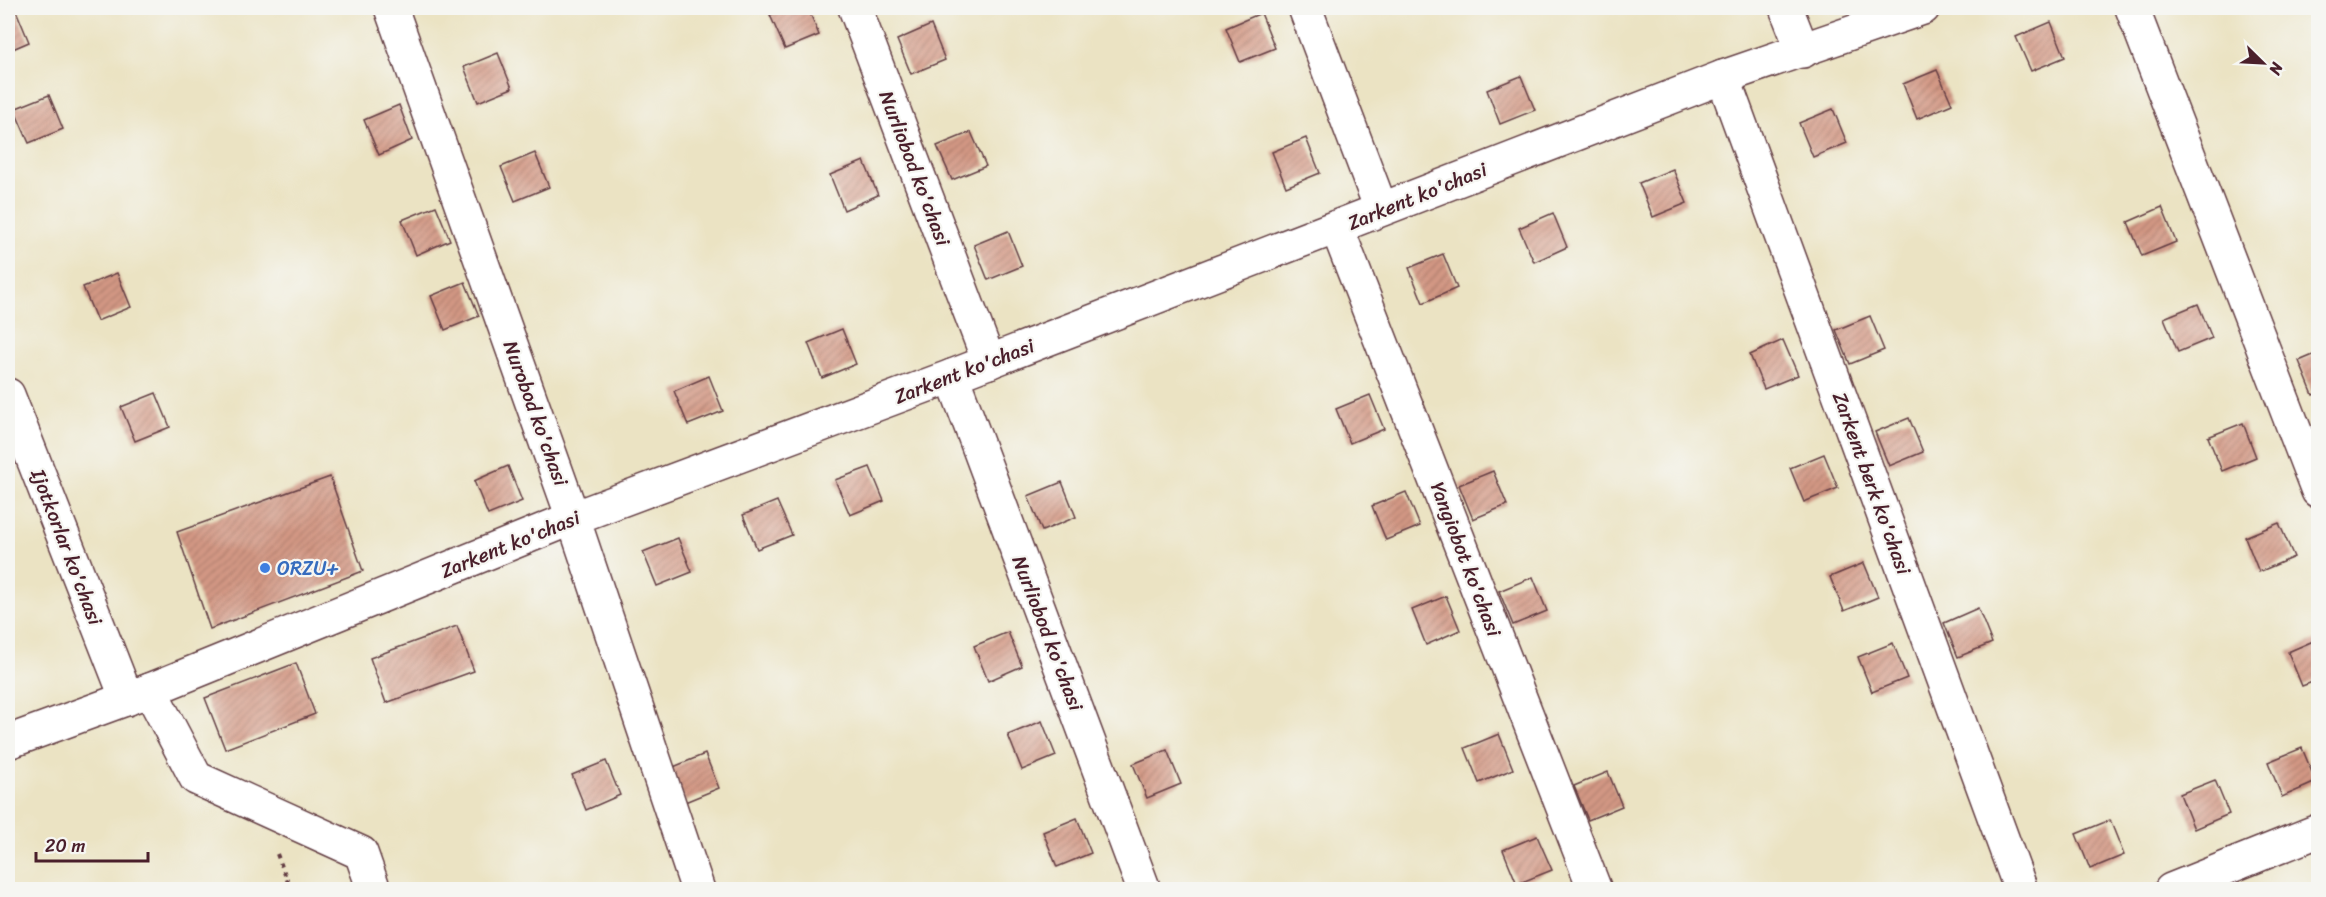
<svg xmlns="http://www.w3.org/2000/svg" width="2326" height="897" font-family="Sriracha,sans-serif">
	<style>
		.building { fill: url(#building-hatch) }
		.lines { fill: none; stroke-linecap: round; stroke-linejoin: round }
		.minor-casing { stroke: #623c42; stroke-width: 36 }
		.path { stroke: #623c42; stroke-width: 4; stroke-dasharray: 4.5 4.5; stroke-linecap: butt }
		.minor { stroke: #fff; stroke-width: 33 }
		.shop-dot { fill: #3f7fe0; stroke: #f6f6f2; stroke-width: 2 }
		.labels { text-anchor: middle; stroke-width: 4.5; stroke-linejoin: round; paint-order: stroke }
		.street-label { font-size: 20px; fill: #4a1f2b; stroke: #f6f6f2 }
		.shop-label { font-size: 20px; fill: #366cbe; stroke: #f6f6f2; text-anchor: start }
	</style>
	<defs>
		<pattern id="building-hatch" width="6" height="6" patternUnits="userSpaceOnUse" patternTransform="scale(1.5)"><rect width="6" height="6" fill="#d39884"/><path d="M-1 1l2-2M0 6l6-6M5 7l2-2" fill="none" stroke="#ad7b6c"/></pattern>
	</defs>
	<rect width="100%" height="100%" fill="#f6f6f2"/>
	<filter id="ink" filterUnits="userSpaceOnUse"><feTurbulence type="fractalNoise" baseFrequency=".0167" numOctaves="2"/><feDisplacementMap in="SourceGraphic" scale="12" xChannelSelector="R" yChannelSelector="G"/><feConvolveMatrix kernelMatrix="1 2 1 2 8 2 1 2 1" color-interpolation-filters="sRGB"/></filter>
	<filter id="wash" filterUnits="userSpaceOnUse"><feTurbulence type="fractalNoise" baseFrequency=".008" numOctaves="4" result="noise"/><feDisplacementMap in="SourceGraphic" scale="24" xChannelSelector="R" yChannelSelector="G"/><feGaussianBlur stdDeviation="1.35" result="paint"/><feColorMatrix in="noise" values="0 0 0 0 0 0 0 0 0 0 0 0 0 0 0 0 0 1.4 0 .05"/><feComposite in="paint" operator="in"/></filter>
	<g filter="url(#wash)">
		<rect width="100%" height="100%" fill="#ebe3c3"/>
		<g id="blocks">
			<!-- building -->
			<g class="building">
				<polygon points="15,8 29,42 8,51 8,11"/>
				<polygon points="787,8 808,8 819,35 785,49 770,15"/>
				<polygon points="1261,13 1275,48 1240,62 1226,28"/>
				<polygon points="2051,22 2065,57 2031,71 2016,37"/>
				<polygon points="931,25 945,60 911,74 897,40"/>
				<polygon points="498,53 512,88 478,102 464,67"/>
				<polygon points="1937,70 1952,104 1917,119 1903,84"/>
				<polygon points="1521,76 1535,110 1500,124 1487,90"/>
				<polygon points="49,95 63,129 29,143 14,109"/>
				<polygon points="399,105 412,140 379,155 364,120"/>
				<polygon points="1833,109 1847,143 1813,157 1799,123"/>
				<polygon points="971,132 986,166 952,180 937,146"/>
				<polygon points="1306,138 1320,173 1286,187 1272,152"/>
				<polygon points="535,153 549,187 515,201 501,167"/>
				<polygon points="864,161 878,195 844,210 830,175"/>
				<polygon points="1673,169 1687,203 1653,217 1639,183"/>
				<polygon points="436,206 450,240 416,255 402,220"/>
				<polygon points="2162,207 2176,242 2142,256 2128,222"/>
				<polygon points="1553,213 1567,247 1534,262 1519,228"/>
				<polygon points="1008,231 1022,266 988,280 974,245"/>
				<polygon points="1443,254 1457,288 1423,303 1409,268"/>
				<polygon points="117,273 131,307 97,321 83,287"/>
				<polygon points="465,282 479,316 445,330 431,296"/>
				<polygon points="2198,304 2212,338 2178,352 2164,318"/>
				<polygon points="1870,316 1884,350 1850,364 1836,330"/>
				<polygon points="842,329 856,364 822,378 808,343"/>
				<polygon points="1783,340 1798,375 1764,389 1750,355"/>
				<polygon points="2318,353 2318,393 2313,395 2299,361"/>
				<polygon points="709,376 723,411 688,425 674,391"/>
				<polygon points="156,393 170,427 135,441 121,407"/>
				<polygon points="1370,395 1384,429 1350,443 1336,409"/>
				<polygon points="1909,418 1923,452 1889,466 1875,432"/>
				<polygon points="2243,423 2256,457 2222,471 2208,437"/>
				<polygon points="1824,454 1838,488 1804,502 1790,468"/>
				<polygon points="508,466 522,501 488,515 474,481"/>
				<polygon points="870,467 884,501 850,515 835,480"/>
				<polygon points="1493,471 1507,505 1473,519 1459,485"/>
				<polygon points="330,477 363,571 210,629 177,532"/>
				<polygon points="1062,482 1076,517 1042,531 1028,496"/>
				<polygon points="1406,492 1420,526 1386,540 1372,506"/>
				<polygon points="777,501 792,535 757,549 743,515"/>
				<polygon points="2279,523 2294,557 2259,572 2245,537"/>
				<polygon points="678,538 692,572 657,586 643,552"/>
				<polygon points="1864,563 1878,597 1844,611 1830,577"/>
				<polygon points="1533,577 1547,611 1513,625 1499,591"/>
				<polygon points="1446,596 1460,630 1426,645 1412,610"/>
				<polygon points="1978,608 1992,643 1958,657 1944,623"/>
				<polygon points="457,626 474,671 386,703 370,658"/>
				<polygon points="1008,632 1022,666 988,681 974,646"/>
				<polygon points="2318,639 2318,680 2302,686 2288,652"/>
				<polygon points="1893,643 1907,678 1872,692 1858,657"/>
				<polygon points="296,663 315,714 225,749 205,698"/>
				<polygon points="1042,721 1056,756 1022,770 1008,735"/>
				<polygon points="1499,734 1513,769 1479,783 1465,748"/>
				<polygon points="2302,748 2316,782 2282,797 2268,762"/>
				<polygon points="1167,750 1181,784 1147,798 1133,764"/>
				<polygon points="705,754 719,788 685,802 671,768"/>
				<polygon points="606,761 620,795 586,810 572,775"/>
				<polygon points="1608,772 1622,806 1588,820 1574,786"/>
				<polygon points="2215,780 2229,814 2194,829 2180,794"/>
				<polygon points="1077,818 1091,853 1057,867 1043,832"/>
				<polygon points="2110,820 2124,855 2090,869 2076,834"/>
				<polygon points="1537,836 1552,870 1517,884 1503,850"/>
			</g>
		</g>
	</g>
	<g filter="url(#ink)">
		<use href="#blocks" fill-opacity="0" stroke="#623c42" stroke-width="1.5"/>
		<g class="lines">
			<!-- minor casing -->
			<g class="minor-casing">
				<g id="minor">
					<polyline points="391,8 573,518 698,890"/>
					<polyline points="855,8 989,362"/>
					<polyline points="1305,8 1381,209"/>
					<polyline points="1786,8 1803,51"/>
					<polyline points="2132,8 2318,491"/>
					<polyline points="1723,77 2021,890"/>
					<polyline points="1337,228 1595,890"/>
					<polyline points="952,376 1144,890"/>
					<polyline points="8,395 127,699"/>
					<polyline points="150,690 196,778 361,853 374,890"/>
					<polyline points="8,742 150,690 573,518 952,376 1723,77 1923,8"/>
					<polyline points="2171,890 2318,831"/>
				</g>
			</g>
			<!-- path -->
			<polyline class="path" points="277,854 291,890"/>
			<!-- minor -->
			<use href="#minor" class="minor"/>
		</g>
	</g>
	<!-- markers -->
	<circle class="shop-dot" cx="265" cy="568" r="6"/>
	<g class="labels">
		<!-- street labels -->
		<g class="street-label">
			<text transform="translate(915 168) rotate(69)" y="7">Nurliobod ko'chasi</text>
			<text transform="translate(1417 196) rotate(-22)" y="7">Zarkent ko'chasi</text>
			<text transform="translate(964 371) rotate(-21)" y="7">Zarkent ko'chasi</text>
			<text transform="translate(536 413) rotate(70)" y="7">Nurobod ko'chasi</text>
			<text transform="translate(1872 483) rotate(70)" y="7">Zarkent berk ko'chasi</text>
			<text transform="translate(510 544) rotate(-22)" y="7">Zarkent ko'chasi</text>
			<text transform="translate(67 547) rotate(69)" y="7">Ijotkorlar ko'chasi</text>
			<text transform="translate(1466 559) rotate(69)" y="7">Yangiobot ko'chasi</text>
			<text transform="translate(1048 633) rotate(69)" y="7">Nurliobod ko'chasi</text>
		</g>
		<!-- shop labels -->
		<g class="shop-label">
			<text x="277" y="575">ORZU+</text>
		</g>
	</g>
	<!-- margin -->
	<rect width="2326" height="897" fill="none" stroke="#f6f6f2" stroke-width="30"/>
	<!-- north arrow -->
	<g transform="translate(2263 63) rotate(114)" stroke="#f6f6f2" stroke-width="4.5" paint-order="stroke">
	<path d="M0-4.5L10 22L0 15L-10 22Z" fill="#4a1f2b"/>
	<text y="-9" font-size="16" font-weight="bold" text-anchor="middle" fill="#4a1f2b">N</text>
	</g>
	<!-- scale -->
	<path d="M36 852v9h112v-9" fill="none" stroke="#4a1f2b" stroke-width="3"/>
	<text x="45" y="852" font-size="18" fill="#4a1f2b" stroke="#f6f6f2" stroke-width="4.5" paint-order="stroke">20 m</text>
</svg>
